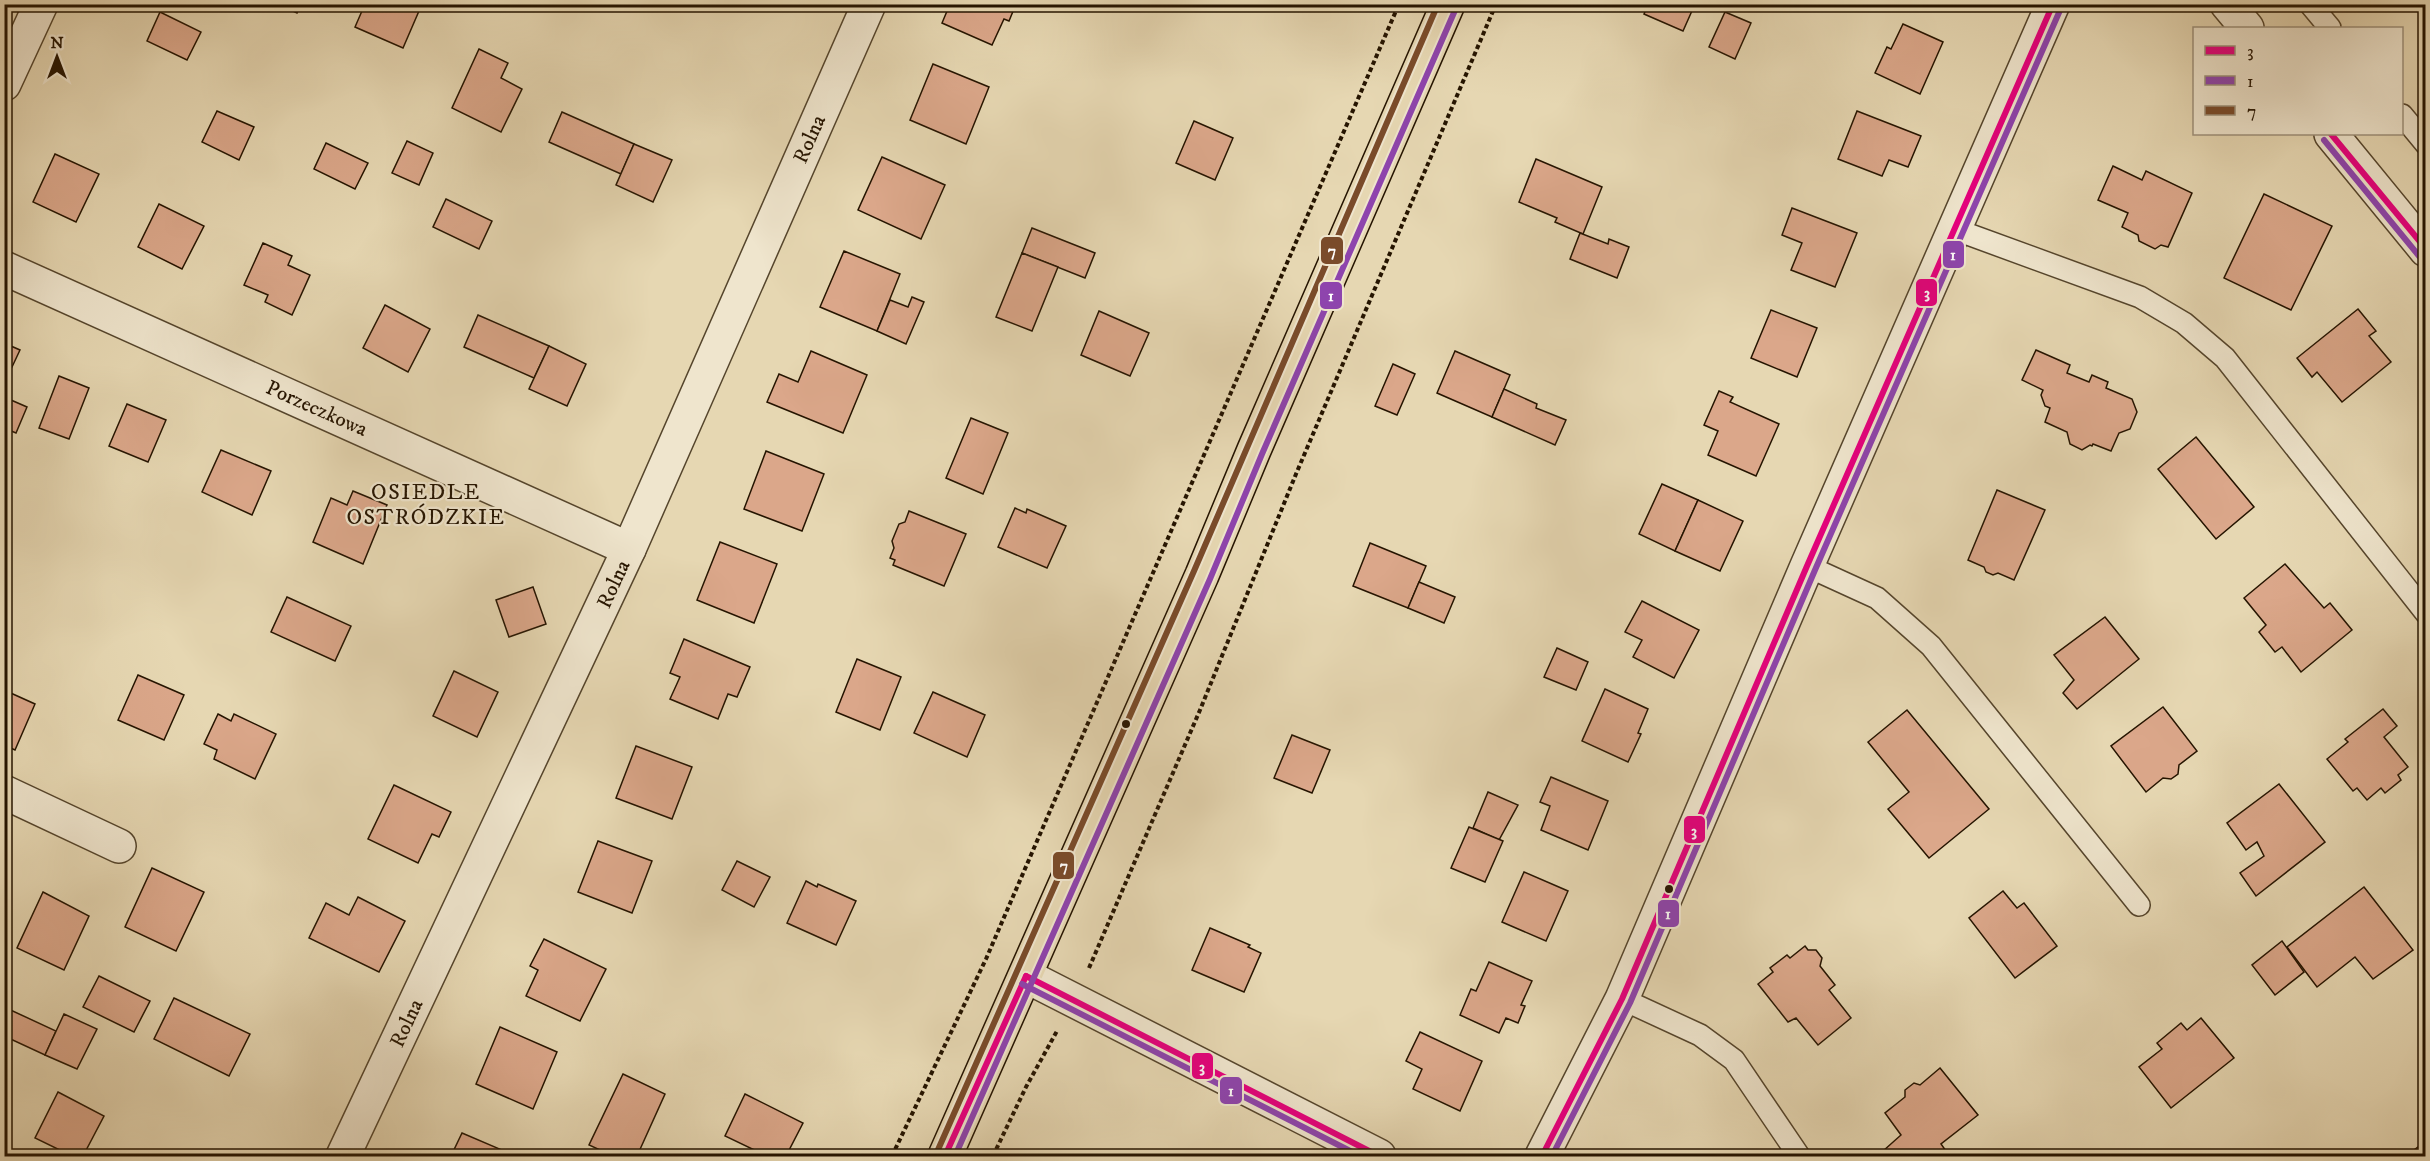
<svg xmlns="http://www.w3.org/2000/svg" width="2430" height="1161" font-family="'IM FELL DW Pica',serif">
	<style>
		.building { fill: #dba78a; stroke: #251400; stroke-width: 1.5 }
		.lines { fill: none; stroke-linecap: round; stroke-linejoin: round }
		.service-casing { stroke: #55452c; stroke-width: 24 }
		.minor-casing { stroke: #55452c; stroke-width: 36 }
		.primary-casing { stroke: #251400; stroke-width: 36 }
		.path { stroke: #251400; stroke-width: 4; stroke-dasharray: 4.5 3; stroke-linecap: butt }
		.service { stroke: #efe5cd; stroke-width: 21 }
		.minor { stroke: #efe5cd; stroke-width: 33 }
		.primary { stroke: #e6d7b2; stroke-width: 33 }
		.bus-1-casing { stroke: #efe5cd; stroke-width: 10 }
		.bus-2-casing { stroke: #efe5cd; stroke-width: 10 }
		.bus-3-casing { stroke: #efe5cd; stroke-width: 10 }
		.bus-1 { stroke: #e5007d; stroke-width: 6 }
		.bus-2 { stroke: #8e44ad; stroke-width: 6 }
		.bus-3 { stroke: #7a4b2a; stroke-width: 6 }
		.bus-dot { fill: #251400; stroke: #efe5cd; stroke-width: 2 }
		.labels { text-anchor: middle; stroke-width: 4.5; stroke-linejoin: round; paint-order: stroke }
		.street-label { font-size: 21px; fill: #251400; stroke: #efe5cd }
		.neighbourhood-label { font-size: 22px; letter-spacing: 1.5px; fill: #251400; stroke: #efe5cd }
		.line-badge { stroke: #efe5cd; stroke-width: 2 }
		.badge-label { font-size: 16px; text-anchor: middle; font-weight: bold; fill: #fff }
	</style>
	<rect width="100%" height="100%" fill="#e6d7b2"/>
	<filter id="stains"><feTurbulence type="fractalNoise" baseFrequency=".00333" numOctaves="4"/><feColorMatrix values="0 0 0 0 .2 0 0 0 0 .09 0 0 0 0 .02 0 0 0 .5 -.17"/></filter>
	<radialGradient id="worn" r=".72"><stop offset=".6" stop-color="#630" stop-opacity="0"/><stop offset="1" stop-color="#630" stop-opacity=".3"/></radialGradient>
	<!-- building -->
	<g class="building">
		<polygon points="278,4 301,4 297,13"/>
		<polygon points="365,4 422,4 403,48 355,27"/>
		<polygon points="950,4 1016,4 1009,21 1004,19 992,45 942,23"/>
		<polygon points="1648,4 1695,4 1683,31 1644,14"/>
		<polygon points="160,12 201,32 187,60 147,41"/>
		<polygon points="1725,12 1751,23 1735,59 1709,47"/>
		<polygon points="1903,24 1943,42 1920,94 1875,73 1887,47 1891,49"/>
		<polygon points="479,49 508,63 501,78 522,89 501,132 452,108"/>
		<polygon points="933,64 989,87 966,144 910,120"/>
		<polygon points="217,111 254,127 239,160 202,142"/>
		<polygon points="1857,111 1921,136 1908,167 1889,160 1882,176 1838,159"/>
		<polygon points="562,112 634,144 621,174 549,142"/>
		<polygon points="1194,121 1233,138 1215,180 1176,163"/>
		<polygon points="407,141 433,153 419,185 392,173"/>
		<polygon points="326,143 368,163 355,189 314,169"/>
		<polygon points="634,144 672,160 653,202 616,185"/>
		<polygon points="55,154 99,174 76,222 33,202"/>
		<polygon points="882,157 945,185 921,239 858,210"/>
		<polygon points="1536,159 1602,187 1583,234 1555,222 1557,218 1519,202"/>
		<polygon points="2113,166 2142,180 2146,171 2192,193 2168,247 2161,245 2155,249 2139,241 2138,235 2122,227 2128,213 2098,200"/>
		<polygon points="2264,194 2332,226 2291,310 2224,278"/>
		<polygon points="446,199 492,221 479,249 433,227"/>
		<polygon points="159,204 204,226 182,269 138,247"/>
		<polygon points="1792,208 1857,233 1835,287 1791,270 1802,243 1782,235"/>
		<polygon points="1032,228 1095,253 1085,278 1022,253"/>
		<polygon points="1580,233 1608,244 1609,239 1629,247 1617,278 1570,259"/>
		<polygon points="263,243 292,256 288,265 310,275 292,315 265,302 268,295 244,285"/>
		<polygon points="844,251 900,274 877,331 820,307"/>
		<polygon points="1022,253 1058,267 1032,331 996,317"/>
		<polygon points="912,297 924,302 906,344 877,331 890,300 908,307"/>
		<polygon points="385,305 430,329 408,372 363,348"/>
		<polygon points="2358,309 2376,331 2369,336 2391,362 2342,402 2317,372 2312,377 2297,358"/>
		<polygon points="1771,310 1817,328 1797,377 1751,358"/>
		<polygon points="1099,311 1149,333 1130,376 1081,355"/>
		<polygon points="478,315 549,346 534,378 464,347"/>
		<polygon points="4,343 20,350 4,384"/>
		<polygon points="549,346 586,364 567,406 529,389"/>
		<polygon points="2036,350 2070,365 2067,373 2089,382 2092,375 2108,382 2106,388 2132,399 2137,412 2130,429 2119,433 2111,451 2093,444 2092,446 2090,445 2082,450 2070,444 2067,432 2045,422 2050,408 2045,406 2041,395 2043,390 2022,380"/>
		<polygon points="811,351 867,375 843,433 767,402 779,374 798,382"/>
		<polygon points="1455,351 1510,375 1492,417 1437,393"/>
		<polygon points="1393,364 1415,374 1397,415 1375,406"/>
		<polygon points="59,376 89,388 69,439 39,428"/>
		<polygon points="1504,389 1537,404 1536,408 1566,420 1555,445 1492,417"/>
		<polygon points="1719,391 1733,397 1730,402 1779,424 1756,476 1708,455 1718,431 1704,425"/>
		<polygon points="4,397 27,407 16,433 4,428"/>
		<polygon points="127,404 166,420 148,462 109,446"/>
		<polygon points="971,418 1008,433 983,494 946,478"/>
		<polygon points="2196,437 2254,507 2216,539 2158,469"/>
		<polygon points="221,450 271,471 252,515 202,492"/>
		<polygon points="766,451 824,474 802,531 744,509"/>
		<polygon points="1662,484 1698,500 1675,551 1639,534"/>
		<polygon points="1997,490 2045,510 2014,580 1998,573 1993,575 1986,572 1984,567 1968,560"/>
		<polygon points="353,491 387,505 363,564 313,542 331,498 347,505"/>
		<polygon points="1698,500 1743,521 1720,571 1675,551"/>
		<polygon points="1015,508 1026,513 1027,509 1066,526 1047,568 998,547"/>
		<polygon points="909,511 966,534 944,586 893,565 895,560 890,558 894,548 892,541 899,524 905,522"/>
		<polygon points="720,542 777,564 754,623 697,600"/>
		<polygon points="1370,543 1426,566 1408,608 1353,586"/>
		<polygon points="2285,564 2324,608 2330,603 2352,630 2301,672 2282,647 2275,652 2259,632 2266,625 2244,598"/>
		<polygon points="1419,582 1455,597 1444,623 1408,608"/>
		<polygon points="533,587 546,624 509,637 496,600"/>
		<polygon points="287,597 351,626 335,661 271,632"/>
		<polygon points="1642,601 1699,630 1674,678 1633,657 1642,640 1625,632"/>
		<polygon points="2105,617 2139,659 2077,709 2063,693 2074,680 2054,655"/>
		<polygon points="684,639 750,667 737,697 728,694 718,719 670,699 680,677 670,673"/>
		<polygon points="1557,648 1588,662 1576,690 1544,677"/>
		<polygon points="857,659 901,677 880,730 836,712"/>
		<polygon points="454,671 498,692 477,737 433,716"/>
		<polygon points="138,675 184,695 164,740 118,720"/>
		<polygon points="1605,689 1648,709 1638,733 1641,734 1628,762 1582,741"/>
		<polygon points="4,690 35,704 15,750 4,745"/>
		<polygon points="933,692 985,715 967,757 914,733"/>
		<polygon points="2163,707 2197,751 2179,765 2178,774 2171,779 2163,778 2146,792 2111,746"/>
		<polygon points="2383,709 2397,726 2384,737 2408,767 2398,775 2401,780 2385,793 2381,788 2367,800 2357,788 2353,791 2327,759 2348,742 2345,739"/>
		<polygon points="1907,710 1989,809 1929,858 1888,809 1909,792 1868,742"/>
		<polygon points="218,714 231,721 234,714 276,734 255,779 214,759 217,750 204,744"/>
		<polygon points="1292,735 1330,750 1312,793 1274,778"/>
		<polygon points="636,746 692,767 672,819 616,798"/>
		<polygon points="1551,777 1608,801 1588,850 1541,830 1550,806 1540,802"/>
		<polygon points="2279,784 2325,842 2256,896 2240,873 2264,856 2257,842 2246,850 2227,823"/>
		<polygon points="394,785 451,812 439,837 432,834 418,863 368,839"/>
		<polygon points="1488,792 1518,805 1499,840 1473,828"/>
		<polygon points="1469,827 1503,841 1485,882 1451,868"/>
		<polygon points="598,841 652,861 632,913 578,892"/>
		<polygon points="737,861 770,877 754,907 722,890"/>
		<polygon points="152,868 204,892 176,951 125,927"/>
		<polygon points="1524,872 1568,891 1546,941 1502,922"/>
		<polygon points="806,881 817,887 818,884 856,901 836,945 787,923"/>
		<polygon points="2364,887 2413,950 2373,979 2355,957 2317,987 2287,947"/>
		<polygon points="2003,891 2017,908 2024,903 2057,946 2015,978 1969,918"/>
		<polygon points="43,892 89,916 64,970 17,948"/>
		<polygon points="358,897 405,921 379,972 309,938 326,903 349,915"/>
		<polygon points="1210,928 1250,945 1248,947 1261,953 1244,992 1192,970"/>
		<polygon points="544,939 606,969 580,1021 526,996 538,970 530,966"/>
		<polygon points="2282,941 2304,972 2275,995 2252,965"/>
		<polygon points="1805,946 1808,950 1816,950 1822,958 1820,966 1835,985 1829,990 1851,1018 1818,1045 1796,1018 1788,1022 1758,984 1773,972 1770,968 1787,955 1790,958"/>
		<polygon points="1489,962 1532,981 1521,1005 1525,1006 1518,1023 1506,1018 1499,1033 1460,1015 1471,989 1476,991"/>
		<polygon points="99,976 150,1001 134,1032 83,1007"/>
		<polygon points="174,998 250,1034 229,1076 154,1039"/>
		<polygon points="4,1007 56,1031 45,1055 4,1036"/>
		<polygon points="64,1014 97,1029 77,1069 45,1055"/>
		<polygon points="2201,1018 2234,1058 2171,1108 2139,1067 2162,1049 2157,1043 2181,1023 2187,1030"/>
		<polygon points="500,1027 557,1052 533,1109 476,1084"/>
		<polygon points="1420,1032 1482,1061 1460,1111 1413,1089 1422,1069 1406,1061"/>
		<polygon points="1940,1068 1978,1115 1941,1144 1946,1151 1938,1156 1888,1156 1883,1151 1901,1135 1885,1113 1905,1097 1905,1090 1914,1083 1920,1085"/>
		<polygon points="623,1074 665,1094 637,1156 613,1156 589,1145"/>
		<polygon points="58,1092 104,1116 83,1156 72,1156 35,1138"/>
		<polygon points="745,1094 803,1123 786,1156 767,1156 725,1136"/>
		<polygon points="462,1133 516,1156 451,1156"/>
		<polygon points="2426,1141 2426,1156 2406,1156"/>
	</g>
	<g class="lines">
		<!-- service casing -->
		<g class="service-casing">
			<g id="service">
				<polyline points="2310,4 2330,28"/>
				<polyline points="2402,115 2426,144"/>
				<polyline points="1954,229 2140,297 2184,323 2225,358 2426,613"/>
				<polyline points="1807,566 1877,598 1931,646 2139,905"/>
				<polyline points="1622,999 1700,1035 1734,1060 1799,1156"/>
			</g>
		</g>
		<!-- minor casing -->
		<g class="minor-casing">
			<g id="minor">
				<polyline points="2227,4 2247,28"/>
				<polyline points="4,84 41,4"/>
				<polyline points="2331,134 2426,250"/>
				<polyline points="4,268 629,549"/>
				<polyline points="4,792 119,846"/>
				<polyline points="1026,976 1379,1156"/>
				<polyline points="343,1156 629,549 869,4"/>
				<polyline points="1542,1156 1622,999 1807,566 2053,4"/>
			</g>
		</g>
		<!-- primary casing -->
		<g class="primary-casing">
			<polyline id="primary" points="945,1156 1202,575 1254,450 1448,4"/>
		</g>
		<!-- path -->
		<g class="path">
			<polyline points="1089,968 1200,710 1296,474 1496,4"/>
			<polyline points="892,1156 986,959 1399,4"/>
			<polyline points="993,1156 1026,1087 1057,1031"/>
		</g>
		<!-- service -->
		<use href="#service" class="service"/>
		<!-- minor -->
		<use href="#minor" class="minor"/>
		<!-- primary -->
		<use href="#primary" class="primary"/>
		<!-- bus-1 casing -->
		<g class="bus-1-casing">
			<g id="bus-1">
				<polyline points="2331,134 2426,249"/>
				<polyline points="1026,976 1379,1156"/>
				<polyline points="945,1156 1026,976"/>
				<polyline points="1542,1156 1622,999 1807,566 2053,4"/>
			</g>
		</g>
		<!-- bus-2 casing -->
		<g class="bus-2-casing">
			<g id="bus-2">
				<polyline points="2324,140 2419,256"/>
				<polyline points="1022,984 1360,1156"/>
				<polyline points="955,1156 1210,579 1262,454 1456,8"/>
				<polyline points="1552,1156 1630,1003 1815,570 2061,8"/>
			</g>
		</g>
		<!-- bus-3 casing -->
		<g class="bus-3-casing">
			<polyline id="bus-3" points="937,1152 1194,571 1438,4"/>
		</g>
		<!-- bus-1 -->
		<use href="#bus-1" class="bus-1"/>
		<!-- bus-2 -->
		<use href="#bus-2" class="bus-2"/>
		<!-- bus-3 -->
		<use href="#bus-3" class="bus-3"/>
	</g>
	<!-- markers -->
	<g class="bus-dot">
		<circle cx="1126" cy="724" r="5"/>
		<circle cx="1669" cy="889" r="5"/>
	</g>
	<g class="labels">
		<!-- street labels -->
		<g class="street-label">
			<text transform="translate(809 139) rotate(-66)" y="7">Rolna</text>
			<text transform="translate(317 408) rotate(24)" y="7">Porzeczkowa</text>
			<text transform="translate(613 584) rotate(-65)" y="7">Rolna</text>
			<text transform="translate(406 1023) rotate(-65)" y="7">Rolna</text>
		</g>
		<!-- neighbourhood labels -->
		<g class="neighbourhood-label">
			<text x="426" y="499">OSIEDLE<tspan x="426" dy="25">OSTRÓDZKIE</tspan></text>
		</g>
	</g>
	<g class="line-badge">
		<rect x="1320" y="236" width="24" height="29" rx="6" fill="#7a4b2a"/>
		<rect x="1942" y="240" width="23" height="29" rx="6" fill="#8e44ad"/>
		<rect x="1915" y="278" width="23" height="29" rx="6" fill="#e5007d"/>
		<rect x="1319" y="281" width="24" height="29" rx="6" fill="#8e44ad"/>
		<rect x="1683" y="815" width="23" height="29" rx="6" fill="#e5007d"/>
		<rect x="1052" y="851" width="23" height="29" rx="6" fill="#7a4b2a"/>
		<rect x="1657" y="899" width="23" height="29" rx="6" fill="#8e44ad"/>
		<rect x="1191" y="1052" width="23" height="28" rx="6" fill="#e5007d"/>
		<rect x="1219" y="1076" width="24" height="29" rx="6" fill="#8e44ad"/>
	</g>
	<g class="badge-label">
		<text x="1332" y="256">7</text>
		<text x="1953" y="260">1</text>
		<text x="1927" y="298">3</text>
		<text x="1331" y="301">1</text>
		<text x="1694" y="836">3</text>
		<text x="1064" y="871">7</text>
		<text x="1668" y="919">1</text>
		<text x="1202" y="1072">3</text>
		<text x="1231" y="1096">1</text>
	</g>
	<!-- margin -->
	<rect width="2430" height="1161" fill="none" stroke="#e6d7b2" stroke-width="24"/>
	<rect x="6" y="6" width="2418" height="1149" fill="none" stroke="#251400" stroke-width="3"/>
	<rect x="12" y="12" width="2406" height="1137" fill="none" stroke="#251400" stroke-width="1.5"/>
	<!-- legend -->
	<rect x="2193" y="27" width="210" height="108" fill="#efe5cd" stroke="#9e917b" stroke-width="1.5"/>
	<rect x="2205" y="46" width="30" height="9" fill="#e5007d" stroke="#9e917b" stroke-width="1.5"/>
	<text x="2247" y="57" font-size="18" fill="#251400">3</text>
	<rect x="2205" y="76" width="30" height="9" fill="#8e44ad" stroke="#9e917b" stroke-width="1.5"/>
	<text x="2247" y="87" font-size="18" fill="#251400">1</text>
	<rect x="2205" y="106" width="30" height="9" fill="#7a4b2a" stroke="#9e917b" stroke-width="1.5"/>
	<text x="2247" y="117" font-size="18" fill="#251400">7</text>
	<!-- north arrow -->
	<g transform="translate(57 57)" stroke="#efe5cd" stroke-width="4.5" paint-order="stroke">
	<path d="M0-4.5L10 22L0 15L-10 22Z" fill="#251400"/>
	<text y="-9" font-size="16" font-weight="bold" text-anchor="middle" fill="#251400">N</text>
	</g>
	<rect width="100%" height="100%" filter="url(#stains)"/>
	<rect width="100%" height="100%" fill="url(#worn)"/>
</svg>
